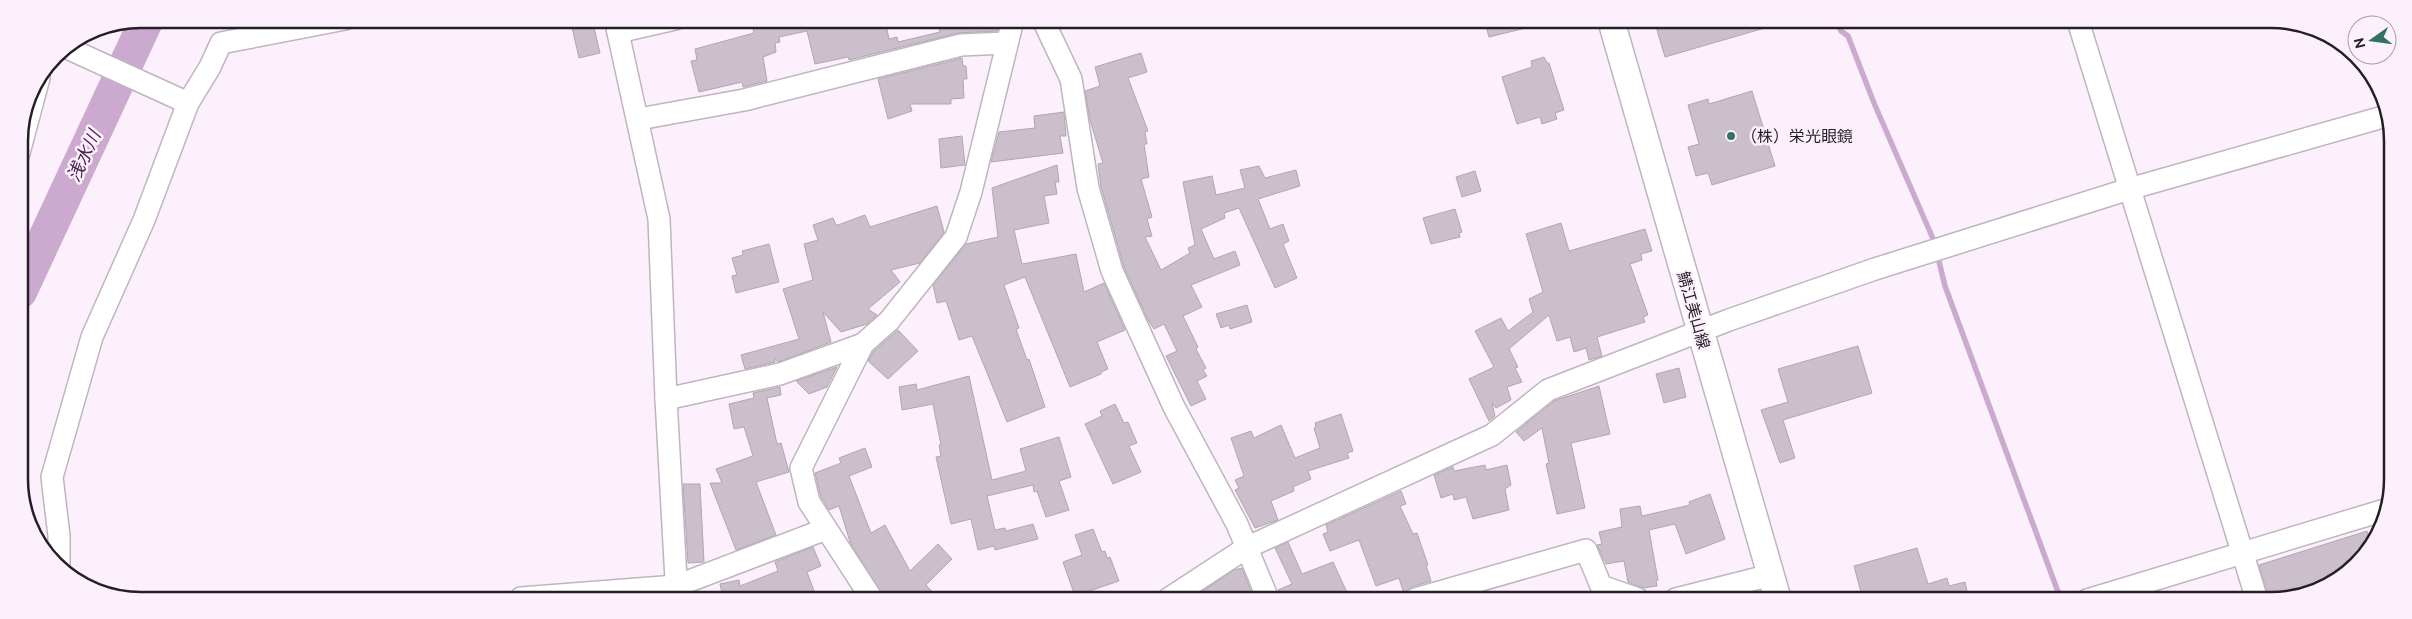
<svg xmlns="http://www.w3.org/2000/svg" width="2412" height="619" font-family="Ubuntu,'Noto Sans JP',sans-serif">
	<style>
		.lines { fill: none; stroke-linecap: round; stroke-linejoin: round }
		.stream { stroke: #cca9ce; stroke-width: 5.5 }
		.river { stroke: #cca9ce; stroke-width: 34 }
		.building { fill: #cbbfcc; stroke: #b3a6b3 }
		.minor-casing { stroke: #c1b4c1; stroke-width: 24 }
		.major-casing { stroke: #c1b4c1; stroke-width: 29 }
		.minor { stroke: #fff; stroke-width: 21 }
		.major { stroke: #fff; stroke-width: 26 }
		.poi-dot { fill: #317363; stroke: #fdf0fd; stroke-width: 2 }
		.labels { text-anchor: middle; stroke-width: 5; stroke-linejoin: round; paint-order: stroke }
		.poi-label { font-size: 16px; fill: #241f24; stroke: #fdf0fd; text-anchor: start }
		.street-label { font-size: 16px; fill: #241f24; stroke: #fdf0fd }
		.water-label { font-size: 18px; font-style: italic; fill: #4d2250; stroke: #fdf0fd }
		.rim { fill: none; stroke: #241f24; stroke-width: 2.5 }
	</style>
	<rect width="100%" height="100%" fill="#fdf0fd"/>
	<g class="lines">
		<!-- stream -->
		<polyline class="stream" points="1837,21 1841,31 1848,36 1874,103 1934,241 1945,286 2061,600"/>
		<!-- river -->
		<polyline class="river" points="20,292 147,19"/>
	</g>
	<!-- building -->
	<g class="building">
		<polygon points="592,19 600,53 579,58 571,23"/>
		<polygon points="751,19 885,20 889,39 897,37 898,42 940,32 938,24 951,22 950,20 1000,20 997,31 958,33 849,60 848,57 815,64 807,31 779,37 780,42 775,43 776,52 763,57 767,81 743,87 742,82 699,92 691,61 697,60 695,49 754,33"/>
		<polygon points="1484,20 1534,20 1534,26 1489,37"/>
		<polygon points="1654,20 1775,21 1775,25 1665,57"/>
		<polygon points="1141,53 1147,72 1128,78 1148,131 1145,132 1147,144 1144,144 1149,177 1141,179 1152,217 1147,219 1152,236 1145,237 1161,270 1190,253 1188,248 1195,245 1183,182 1212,176 1216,195 1245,188 1240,170 1259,166 1265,178 1296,170 1300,186 1258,199 1270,229 1283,224 1289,241 1283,244 1297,278 1275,288 1239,208 1224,213 1225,218 1201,229 1214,259 1235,251 1240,265 1191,285 1202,307 1183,316 1198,347 1196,349 1206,368 1203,370 1207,376 1197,381 1206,399 1191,406 1166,356 1177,351 1164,324 1154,329 1148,320 1124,267 1101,187 1098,164 1103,163 1090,120 1085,91 1100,86 1095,67"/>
		<polygon points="1544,57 1547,63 1549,63 1564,110 1555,113 1557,119 1542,124 1540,117 1517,124 1502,77 1532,67 1531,61"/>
		<polygon points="962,58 963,66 966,66 967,79 963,79 964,98 951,99 951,104 910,104 912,111 888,119 878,79"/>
		<polygon points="1752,91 1775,166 1712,185 1708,173 1696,176 1688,147 1699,144 1688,105 1708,99 1709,104"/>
		<polygon points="1064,112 1066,136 1060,136 1063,153 991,162 999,132 1035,128 1034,116"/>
		<polygon points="962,136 965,165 941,168 939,139"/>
		<polygon points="1057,165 1059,182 1055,182 1057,194 1044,196 1049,223 1014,230 1022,264 1076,254 1084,292 1104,283 1125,330 1097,342 1108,369 1101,372 1101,374 1070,387 1025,277 1004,285 1019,328 1016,329 1027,360 1029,359 1045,407 1007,422 972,336 959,340 946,301 937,303 933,285 966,244 998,237 992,188"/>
		<polygon points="1475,171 1481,191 1462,197 1456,177"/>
		<polygon points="937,206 944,232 920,263 891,270 900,282 868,309 877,315 867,324 841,332 823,312 831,342 778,362 775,359 775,362 745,369 741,355 799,339 783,289 813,280 804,244 818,240 813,225 833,218 836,225 838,225 865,215 870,227"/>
		<polygon points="1455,209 1462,232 1459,233 1460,237 1431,244 1423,218"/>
		<polygon points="1561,223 1569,251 1645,229 1652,251 1641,254 1642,260 1630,264 1648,315 1643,317 1645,322 1597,337 1602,356 1589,360 1586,348 1574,352 1570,337 1557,341 1549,315 1509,349 1518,367 1515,368 1522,382 1507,387 1511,400 1496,408 1492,403 1495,416 1489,421 1469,379 1494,367 1475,331 1501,318 1508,331 1533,312 1529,299 1543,292 1526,234"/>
		<polygon points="769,244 779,282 736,293 732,276 737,275 732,258 743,255 742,251"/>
		<polygon points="1247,305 1252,322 1230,329 1229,325 1221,328 1216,314"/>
		<polygon points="898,330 918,351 888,379 868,361 873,352"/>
		<polygon points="1858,346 1872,393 1783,420 1795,458 1780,463 1761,410 1788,402 1778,369"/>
		<polygon points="837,367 827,387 809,394 796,381"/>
		<polygon points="1679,368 1686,397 1664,403 1656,374"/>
		<polygon points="969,376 992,480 1026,471 1020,449 1059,437 1071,477 1059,481 1069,510 1046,517 1037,491 1034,492 1033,485 987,496 995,530 1005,528 1006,531 1033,524 1038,539 995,550 994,546 978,550 971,519 951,524 936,457 941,456 939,445 941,445 933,404 902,410 899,387 916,384 917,390"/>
		<polygon points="1599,386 1610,434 1571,443 1585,508 1557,514 1546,464 1549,463 1542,428 1524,441 1516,432 1554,401"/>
		<polygon points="780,387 781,395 767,398 777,444 781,443 789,472 756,482 776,535 736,550 710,483 722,483 716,469 753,456 744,427 734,429 729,404 754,398 753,393"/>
		<polygon points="1115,404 1124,423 1128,422 1137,443 1129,446 1141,472 1113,484 1085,424 1102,416 1100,411"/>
		<polygon points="1341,414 1353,451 1347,453 1349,458 1308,471 1311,479 1293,487 1294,491 1271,501 1278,520 1255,528 1235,490 1239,488 1235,480 1244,476 1231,438 1251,431 1254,438 1281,425 1295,458 1320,448 1314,428 1316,427 1315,423"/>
		<polygon points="865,448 872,467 849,476 871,533 885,525 910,571 938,544 952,559 926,585 939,599 884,599 850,542 839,506 829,510 821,497 815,473 841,463 839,458"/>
		<polygon points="1485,465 1486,470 1507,465 1511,485 1505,489 1509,510 1473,519 1466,497 1454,500 1453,494 1441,498 1434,475 1453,467 1454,471"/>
		<polygon points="683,484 700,484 704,562 688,563"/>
		<polygon points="1401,491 1406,504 1400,506 1413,534 1417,533 1428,565 1426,565 1431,581 1411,587 1404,594 1399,578 1376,586 1359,540 1330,551 1323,534 1328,532 1326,525"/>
		<polygon points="1710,494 1725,539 1686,554 1675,524 1649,530 1658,580 1656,581 1657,586 1643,588 1628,582 1624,561 1606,564 1597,545 1602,544 1599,532 1622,527 1620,509 1640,506 1642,516 1690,505 1689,502"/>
		<polygon points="1093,529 1102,552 1105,551 1107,558 1110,557 1119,581 1075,596 1063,562 1082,555 1075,535"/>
		<polygon points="2367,531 2371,546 2352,570 2318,591 2279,600 2269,600 2259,565"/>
		<polygon points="1288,542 1302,574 1333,562 1350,599 1280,599 1278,590 1292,584 1275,548"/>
		<polygon points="813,547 821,566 807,572 817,599 710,598 722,593 720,584 739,580 740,586 778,571 775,562"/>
		<polygon points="1917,548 1928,584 1947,578 1949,586 1965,582 1969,600 1863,600 1854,566"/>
		<polygon points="1242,568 1254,599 1191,599 1234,570"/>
	</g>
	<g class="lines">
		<!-- minor casing -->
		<g class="minor-casing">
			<g id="minor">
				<polyline points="615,19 659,219 666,399 677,598"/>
				<polyline points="1043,20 1071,79 1088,188 1112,271 1174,407 1237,524 1268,599"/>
				<polyline points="2078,21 2257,600"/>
				<polyline points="618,32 675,19"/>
				<polyline points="65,47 188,103"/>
				<polyline points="639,119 744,100 961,45 1006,43"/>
				<polyline points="19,153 39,78"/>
				<polyline points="666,399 780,374 863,344"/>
				<polyline points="59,567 59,536 52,477 92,337 144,220 188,103 210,67 221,43 345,19"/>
				<polyline points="521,598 676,586 826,529"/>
				<polyline points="872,599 809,502 801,468 863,344 889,321 956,237 971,192 1013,20"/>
				<polyline points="1168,599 1246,548 1492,435 1548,390 1729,320 1875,269 2129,189 2390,115"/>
				<polyline points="1415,599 1586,550 1601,586 1638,599"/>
				<polyline points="1676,599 1771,575"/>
				<polyline points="2087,600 2388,509"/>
			</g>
		</g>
		<!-- major casing -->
		<g class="major-casing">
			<polyline id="major" points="1611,20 1778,600"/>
		</g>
		<!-- minor -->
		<use href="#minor" class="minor"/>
		<!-- major -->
		<use href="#major" class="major"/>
	</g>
	<!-- markers -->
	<circle class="poi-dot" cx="1731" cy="136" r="5"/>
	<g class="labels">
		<!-- poi labels -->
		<g class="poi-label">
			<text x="1741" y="142">（株）栄光眼鏡</text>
		</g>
		<!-- street labels -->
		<g class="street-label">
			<text transform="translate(1694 310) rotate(74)" y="6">鯖江美山線</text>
		</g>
		<!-- water labels -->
		<g class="water-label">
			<text transform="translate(84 156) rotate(-65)" y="6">浅水川</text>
		</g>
	</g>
	<!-- crop -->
	<path d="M0 0H2412V619H0ZM141 28H2271A113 113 0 0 1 2384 141V479A113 113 0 0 1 2271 592H141A113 113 0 0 1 28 479V141A113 113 0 0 1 141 28Z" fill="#fdf0fd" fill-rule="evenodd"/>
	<path class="rim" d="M141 28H2271A113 113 0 0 1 2384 141V479A113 113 0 0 1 2271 592H141A113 113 0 0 1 28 479V141A113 113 0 0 1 141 28Z"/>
	<!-- north arrow -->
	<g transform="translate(2372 40) rotate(256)"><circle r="24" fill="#fdf0fd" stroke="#a69ca6"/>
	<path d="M0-4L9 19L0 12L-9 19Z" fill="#317363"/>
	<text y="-8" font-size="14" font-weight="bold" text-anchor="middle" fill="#241f24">N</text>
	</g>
</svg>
